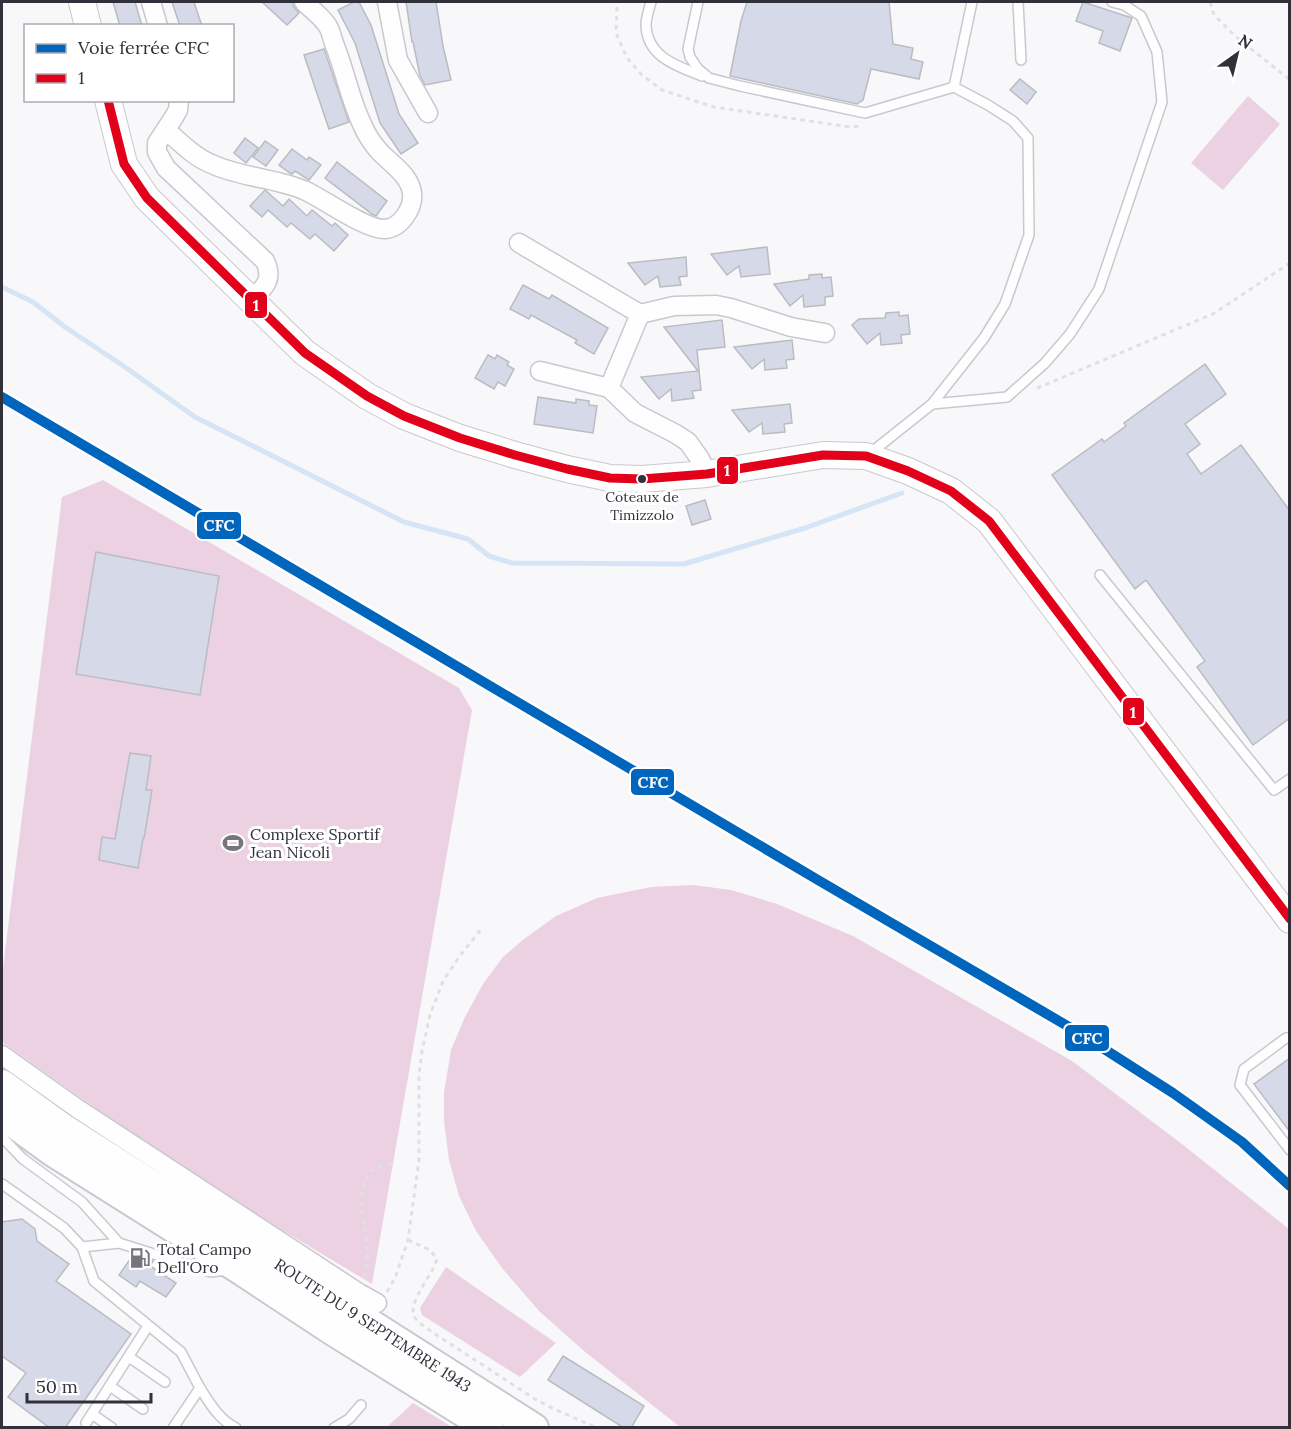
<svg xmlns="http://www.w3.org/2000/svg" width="1291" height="1429" font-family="Lora,serif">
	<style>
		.green { fill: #ecd1e3 }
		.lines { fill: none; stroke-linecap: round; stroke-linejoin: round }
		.stream { stroke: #d5e5f5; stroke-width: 5 }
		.building { fill: #d6dae8; stroke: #babcc1; stroke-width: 1.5 }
		.service-casing { stroke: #cac8cf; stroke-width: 12 }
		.minor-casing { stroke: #cac8cf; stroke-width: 21 }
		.secondary-casing { stroke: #cac8cf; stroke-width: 28 }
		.primary-casing { stroke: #cac8cf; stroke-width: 32 }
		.path { stroke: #e0e0e1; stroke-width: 3; stroke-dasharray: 4.5 4.5; stroke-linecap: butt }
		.service { stroke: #fefefe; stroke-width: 9 }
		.minor { stroke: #fefefe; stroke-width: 18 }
		.secondary { stroke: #fefefe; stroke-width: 26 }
		.primary { stroke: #fefefe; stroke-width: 28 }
		.bus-1-casing { stroke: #fff; stroke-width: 14 }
		.bus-1 { stroke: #e2001a; stroke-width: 9 }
		.rail-1-casing { stroke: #fff; stroke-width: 15 }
		.rail-1 { stroke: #0065bd; stroke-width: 10 }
		.bus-dot { fill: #32303a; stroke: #fff; stroke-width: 2 }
		.labels { text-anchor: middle; stroke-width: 6; stroke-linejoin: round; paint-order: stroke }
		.bus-label { font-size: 14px; fill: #32303a; stroke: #fff }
		.poi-label { font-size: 16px; fill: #32303a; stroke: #fff; text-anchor: start }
		.street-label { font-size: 16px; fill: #32303a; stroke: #fff }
		.line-badge { stroke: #fff; stroke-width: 2 }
		.badge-label { font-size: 16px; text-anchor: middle; font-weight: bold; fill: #fff }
	</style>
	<rect width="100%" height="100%" fill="#f8f7fa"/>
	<!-- green -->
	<g class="green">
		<polygon points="1248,96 1280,124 1223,190 1191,163"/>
		<polygon points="103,480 459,688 472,710 372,1284 187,1173 2,1042 2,976 62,497"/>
		<polygon points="693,885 731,890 777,904 853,936 1072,1061 1178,1141 1289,1229 1289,1427 680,1427 584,1351 539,1311 502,1268 476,1231 459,1196 449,1160 444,1121 444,1093 451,1050 465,1017 483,984 503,957 524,939 556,916 597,898 651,887"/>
		<polygon points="446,1267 556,1343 520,1377 422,1315 420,1308"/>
		<polygon points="413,1403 452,1427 387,1427"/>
	</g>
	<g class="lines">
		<!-- stream -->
		<polyline class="stream" points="2,287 33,302 65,327 122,365 195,417 404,522 468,539 489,556 512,563 684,564 805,528 902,493"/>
	</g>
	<!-- building -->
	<g class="building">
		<polygon points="113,2 135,2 142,26 120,26"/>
		<polygon points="172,2 194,2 202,26 180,26"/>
		<polygon points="262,2 293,2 293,6 299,13 287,25"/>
		<polygon points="354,2 359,2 371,25 399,114 418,143 401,154 380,123 355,43 338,10"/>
		<polygon points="406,2 436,2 443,46 451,80 425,85 420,76 413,42 412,42"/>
		<polygon points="747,2 889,2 893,44 913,48 911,59 923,62 919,79 871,69 863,100 857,104 730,76 741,21"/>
		<polygon points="1083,2 1132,18 1120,51 1099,43 1103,31 1076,21"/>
		<polygon points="324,49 349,122 329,129 304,55"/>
		<polygon points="1020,79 1036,92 1027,104 1010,90"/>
		<polygon points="245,138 258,148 246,163 234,153"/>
		<polygon points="265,141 278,150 266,166 253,157"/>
		<polygon points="292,149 307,160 309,157 321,165 309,180 295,171 292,174 290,173 279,165"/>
		<polygon points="337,162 387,201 376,216 372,214 325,178"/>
		<polygon points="265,190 283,206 289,199 307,216 312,210 332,226 335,223 348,235 334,251 315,234 310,239 291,223 287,227 268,210 262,217 250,206"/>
		<polygon points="767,247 770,274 741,277 739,266 727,275 711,254"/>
		<polygon points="686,257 687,276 679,277 681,285 660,287 658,276 645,285 628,263"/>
		<polygon points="822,274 822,278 831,277 833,296 825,297 825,305 804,307 803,295 790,306 774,284 809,279 809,275"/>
		<polygon points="523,285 549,299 552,295 608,328 594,354 575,343 577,340 531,315 529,319 510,309"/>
		<polygon points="899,312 899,316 908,315 910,334 901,335 902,343 881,345 880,333 867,344 852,325 859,319 885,318 886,313"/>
		<polygon points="722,320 725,347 697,350 701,390 692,391 694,398 672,401 671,389 659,399 641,377 698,371 664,327"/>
		<polygon points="792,340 794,359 786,360 787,368 765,370 764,359 752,369 734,347"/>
		<polygon points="488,355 495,359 497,355 509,362 507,365 514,369 505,386 498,382 494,389 475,378"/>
		<polygon points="1205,364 1226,394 1185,424 1200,444 1187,454 1201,474 1241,445 1290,511 1290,718 1253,745 1197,667 1205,661 1146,580 1135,589 1052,475 1102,439 1104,442 1126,426 1124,423"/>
		<polygon points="538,397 576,403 576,399 589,401 589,405 597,406 593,433 534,424"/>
		<polygon points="790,404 792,423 784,424 785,432 763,434 762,423 749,432 732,410"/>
		<polygon points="705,500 711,519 692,525 686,506"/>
		<polygon points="96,552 219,576 200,695 76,674"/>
		<polygon points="130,753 151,756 146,790 152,790 144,838 143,838 138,868 99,860 102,837 115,839"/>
		<polygon points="1290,1058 1290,1132 1254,1084"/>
		<polygon points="22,1219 35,1229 37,1241 69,1264 56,1281 131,1334 65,1428 50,1428 8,1397 26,1373 2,1356 2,1222"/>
		<polygon points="133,1255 153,1261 150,1266 176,1283 166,1297 140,1281 136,1287 119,1275"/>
		<polygon points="563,1356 644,1406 631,1428 624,1428 548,1380"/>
	</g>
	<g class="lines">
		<!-- service casing -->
		<g class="service-casing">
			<g id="service">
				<path d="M 651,2 C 649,9 646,18 646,25 C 647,57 677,66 702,76"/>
				<polyline points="698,2 688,49 690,57 698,69 709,78 740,86 865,113 954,87"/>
				<polyline points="1018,2 1021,60"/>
				<polyline points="932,404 984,338 1005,304 1029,235 1028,138 1013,121 988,105 954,87 972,2"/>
				<polyline points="868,455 932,404 1007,397 1045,363 1070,334 1099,289 1162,102 1157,52 1141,16 1124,5 1112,2"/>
				<polyline points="1100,575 1274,790 1290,779"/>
				<polyline points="1290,1038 1286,1038 1244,1069 1240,1085 1290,1150"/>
				<polyline points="2,1137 23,1159 82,1202 119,1243 211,1272 226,1270"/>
				<polyline points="2,1184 64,1228 82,1247 119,1243"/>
				<polyline points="82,1247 94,1281 181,1352 200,1388 173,1428"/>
				<polyline points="129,1357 165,1382"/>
				<polyline points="110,1386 143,1409"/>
				<path d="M 200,1388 C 209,1402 219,1420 236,1428"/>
				<polyline points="92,1414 112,1428"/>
				<polyline points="86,1423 148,1326"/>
				<polyline points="334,1428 349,1419 361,1405"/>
			</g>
		</g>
		<!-- minor casing -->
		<g class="minor-casing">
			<g id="minor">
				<polyline points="151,2 158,26"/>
				<polyline points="387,2 398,60 428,113"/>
				<path d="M 179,100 L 178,110 L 174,117 L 157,143 L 157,152 L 166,168 L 265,261 C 274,280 264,288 251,300"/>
				<path d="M 166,130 C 181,143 195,158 214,165 C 243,178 277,178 306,191 C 325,200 365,229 384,229 C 400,229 414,208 412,193 C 410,175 390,163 379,151 C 372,143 366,134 362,124 C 350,99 345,71 335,46 C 332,39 331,30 327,25 C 321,16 311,9 304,2"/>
				<polyline points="519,243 640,314"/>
				<polyline points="540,371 609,388"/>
				<polyline points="707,474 700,459 688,442 676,434 635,413 609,388 640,314 674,306 716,305 731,308 791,327 825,333"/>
				<polyline points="2,1055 78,1109 359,1293 377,1303"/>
			</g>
		</g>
		<!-- secondary casing -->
		<g class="secondary-casing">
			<g id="secondary">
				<polyline points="82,2 88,26"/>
				<polyline points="108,100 124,164 147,198 305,353 367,396 404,416 460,438 515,455 567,469 610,478 642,479 707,474 823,455 866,456 908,471 951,491 989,521 1290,920"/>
			</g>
		</g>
		<!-- primary casing -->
		<g class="primary-casing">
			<g id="primary">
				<polyline points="2,1084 63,1128 534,1428"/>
				<polyline points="2,1115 53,1152 239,1269 330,1329 489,1428"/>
			</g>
		</g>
		<!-- path -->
		<g class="path">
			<polyline points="1210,2 1214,15 1235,36 1290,80"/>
			<polyline points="617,7 616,33 627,58 642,75 662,90 714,107 850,127 860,126"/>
			<polyline points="1037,388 1213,314 1290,263"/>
			<path d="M 408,1240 L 430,1250 L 437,1259 C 433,1274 408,1302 414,1316 C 417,1323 427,1328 432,1332 L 535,1399 L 554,1409 L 597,1428"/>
			<path d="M 364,1277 C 366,1266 368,1255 367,1244 C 364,1214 348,1170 392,1163"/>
			<polyline points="387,1292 395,1278 408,1240 419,1160 419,1074 422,1051 430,1015 443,981 459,957 482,928"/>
		</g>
		<!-- service -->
		<use href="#service" class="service"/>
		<!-- minor -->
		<use href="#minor" class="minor"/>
		<!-- secondary -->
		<use href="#secondary" class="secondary"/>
		<!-- primary -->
		<use href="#primary" class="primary"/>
		<!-- bus-1 casing -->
		<g class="bus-1-casing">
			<polyline id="bus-1" points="108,100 124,164 147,198 305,353 367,396 404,416 460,438 515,455 567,469 610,478 642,479 707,474 823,455 866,456 908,471 951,491 989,521 1290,919"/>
		</g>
		<!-- bus-1 -->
		<use href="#bus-1" class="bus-1"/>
		<!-- rail-1 casing -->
		<g class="rail-1-casing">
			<polyline id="rail-1" points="2,397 818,880 1076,1031 1173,1093 1242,1142 1290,1186"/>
		</g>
		<!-- rail-1 -->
		<use href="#rail-1" class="rail-1"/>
	</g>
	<!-- icons -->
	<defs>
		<g id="stadium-bare" transform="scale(1.62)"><path d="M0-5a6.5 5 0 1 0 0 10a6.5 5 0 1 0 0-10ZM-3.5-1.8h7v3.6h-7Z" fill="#77767d" stroke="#fff" stroke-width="2.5" paint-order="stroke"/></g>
		<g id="fuel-bare" transform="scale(1.62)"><path d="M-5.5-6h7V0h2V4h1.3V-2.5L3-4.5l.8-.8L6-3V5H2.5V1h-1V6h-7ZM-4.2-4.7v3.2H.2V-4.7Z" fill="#77767d" stroke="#fff" stroke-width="2.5" paint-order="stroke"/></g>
	</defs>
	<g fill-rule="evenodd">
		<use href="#stadium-bare" x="233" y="843"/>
		<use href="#fuel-bare" x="140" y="1258"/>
	</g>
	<!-- markers -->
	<circle class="bus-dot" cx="642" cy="479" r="5"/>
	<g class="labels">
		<!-- bus labels -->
		<g class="bus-label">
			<text x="642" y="502">Coteaux de<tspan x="642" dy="18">Timizzolo</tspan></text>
		</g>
		<!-- poi labels -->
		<g class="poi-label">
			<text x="250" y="840">Complexe Sportif<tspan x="250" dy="18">Jean Nicoli</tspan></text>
			<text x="157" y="1255">Total Campo<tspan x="157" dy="18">Dell'Oro</tspan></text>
		</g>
		<!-- street labels -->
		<g class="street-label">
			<text transform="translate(373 1325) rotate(33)" y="6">ROUTE DU 9 SEPTEMBRE 1943</text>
		</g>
	</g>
	<g class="line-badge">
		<rect x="244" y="291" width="24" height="28" rx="6" fill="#e2001a"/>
		<rect x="716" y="456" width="23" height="29" rx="6" fill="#e2001a"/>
		<rect x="196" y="511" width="46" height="29" rx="6" fill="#0065bd"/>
		<rect x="1122" y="697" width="23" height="29" rx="6" fill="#e2001a"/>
		<rect x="630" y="768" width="45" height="28" rx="6" fill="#0065bd"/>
		<rect x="1064" y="1024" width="46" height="28" rx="6" fill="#0065bd"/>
	</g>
	<g class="badge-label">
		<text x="256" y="311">1</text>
		<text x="727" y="476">1</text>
		<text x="219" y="531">CFC</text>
		<text x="1133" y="718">1</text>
		<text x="653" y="788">CFC</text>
		<text x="1087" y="1044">CFC</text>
	</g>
	<!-- border -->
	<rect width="1291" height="1429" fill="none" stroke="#32303a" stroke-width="6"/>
	<!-- legend -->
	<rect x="24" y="24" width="210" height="78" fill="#ffffff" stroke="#adacb0" stroke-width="1.5"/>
	<rect x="36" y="44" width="30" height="9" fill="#0065bd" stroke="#adacb0" stroke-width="1.5"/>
	<text x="78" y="54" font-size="18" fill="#32303a">Voie ferrée CFC</text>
	<rect x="36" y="74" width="30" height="9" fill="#e2001a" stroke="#adacb0" stroke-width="1.5"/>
	<text x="78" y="84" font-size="18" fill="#32303a">1</text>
	<!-- north arrow -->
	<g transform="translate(1237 54) rotate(34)" stroke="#ffffff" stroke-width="4.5" paint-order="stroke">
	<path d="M0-4.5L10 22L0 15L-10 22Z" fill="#32303a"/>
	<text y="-9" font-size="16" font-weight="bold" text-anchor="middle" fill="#32303a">N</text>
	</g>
	<!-- scale -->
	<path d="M27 1393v9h124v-9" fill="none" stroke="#32303a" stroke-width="3"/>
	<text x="36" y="1393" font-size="18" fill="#32303a" stroke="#ffffff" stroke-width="4.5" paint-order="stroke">50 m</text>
</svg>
